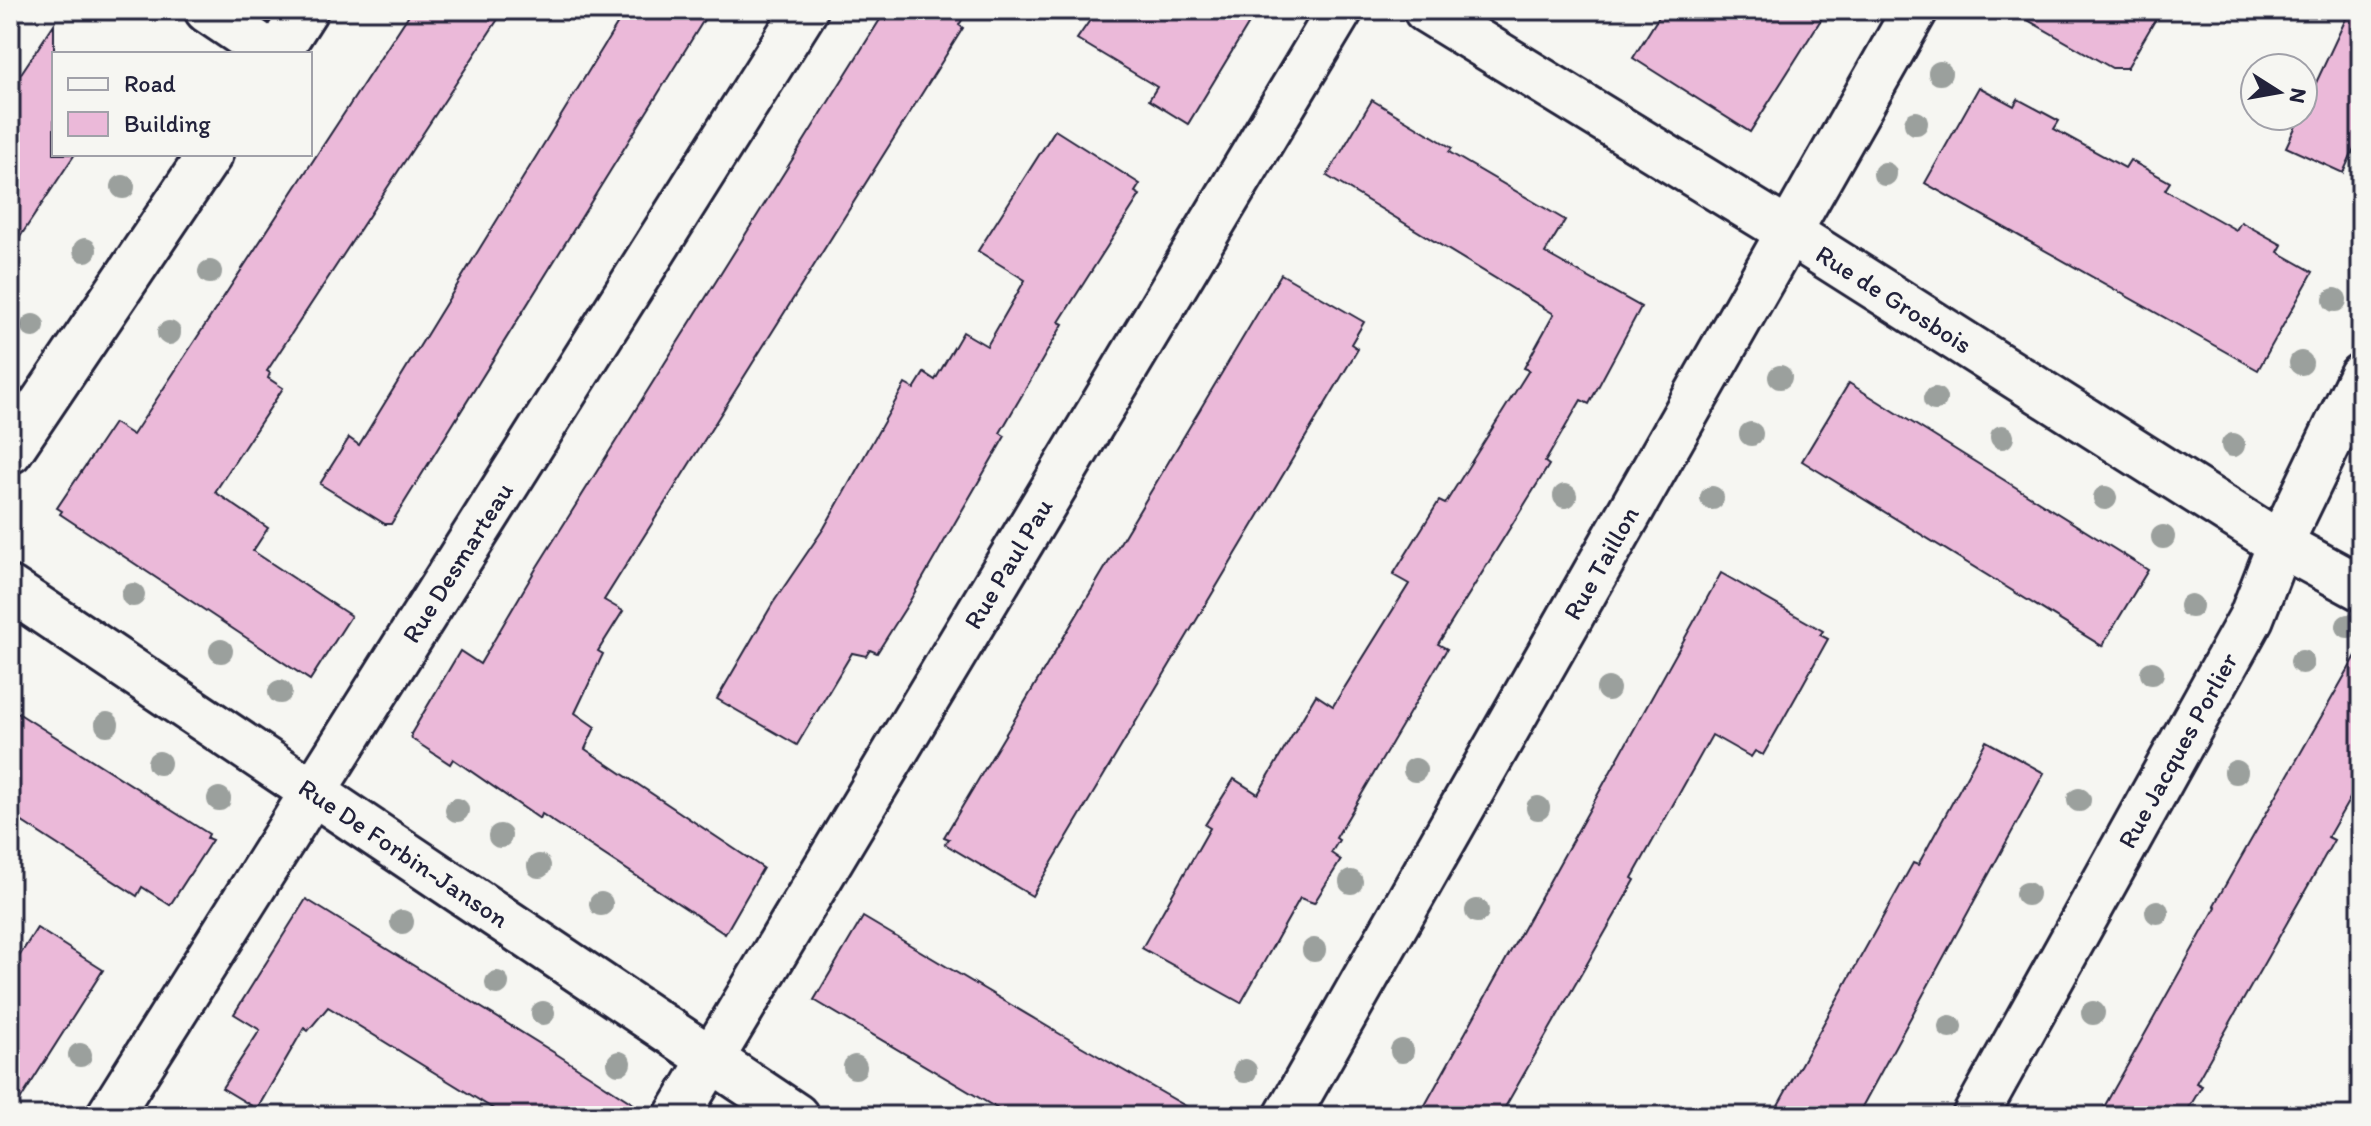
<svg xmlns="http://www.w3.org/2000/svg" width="2371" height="1126" font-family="Itim,sans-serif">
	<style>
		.building { fill: #ebb9d9; stroke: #22223b; stroke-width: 2 }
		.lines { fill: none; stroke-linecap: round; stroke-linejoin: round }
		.street-casing { stroke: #22223b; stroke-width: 50 }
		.street { stroke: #f6f6f2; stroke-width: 44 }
		.tree { fill: #9ba09d }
		.labels { text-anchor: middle; stroke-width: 7; stroke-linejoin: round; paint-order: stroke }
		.street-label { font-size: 26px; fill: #22223b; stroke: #f6f6f2 }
	</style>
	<rect width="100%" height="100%" fill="#f6f6f2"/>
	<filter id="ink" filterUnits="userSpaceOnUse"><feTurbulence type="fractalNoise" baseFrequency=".0125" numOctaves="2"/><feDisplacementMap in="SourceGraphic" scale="16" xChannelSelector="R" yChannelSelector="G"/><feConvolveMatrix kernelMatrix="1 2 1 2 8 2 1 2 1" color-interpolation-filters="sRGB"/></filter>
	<g filter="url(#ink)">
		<!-- building -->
		<g class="building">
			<polygon points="412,10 504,10 267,371 270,373 268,378 283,388 215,492 268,528 253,551 351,616 310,680 60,514 62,511 57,508 114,423 133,435"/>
			<polygon points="626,10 710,10 391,524 385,524 320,484 349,438 359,445"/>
			<polygon points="886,10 968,10 959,25 963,28 604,600 623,611 598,651 603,654 575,713 595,727 585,749 763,868 725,934 542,814 540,819 453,759 450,764 412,739 411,734 460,651 480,664 537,567"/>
			<polygon points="1097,10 1257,10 1188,124 1149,100 1157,87 1077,39"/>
			<polygon points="1663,10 1827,10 1750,132 1633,58"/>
			<polygon points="2010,10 2161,10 2127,68 2112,68"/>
			<polygon points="2350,10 2361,10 2361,133 2343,173 2286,147"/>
			<polygon points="54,24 54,154 75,154 10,252 10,90"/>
			<polygon points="1979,87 2014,106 2018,99 2059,121 2054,129 2125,168 2130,160 2170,182 2165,190 2236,230 2241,222 2282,245 2278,252 2313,272 2258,370 1925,183"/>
			<polygon points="1372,100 1452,148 1449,152 1565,220 1545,253 1641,307 1589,404 1581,400 1545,462 1549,465 1438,644 1447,649 1336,838 1339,840 1331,853 1341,860 1314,903 1300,898 1241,1003 1142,948 1210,828 1205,825 1234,779 1258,794 1316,695 1333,706 1409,584 1393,575 1439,501 1445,504 1529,370 1524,368 1554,314 1327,176"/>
			<polygon points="1055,130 1140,184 1135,192 1140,195 1059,322 1063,324 1000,433 1005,436 908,604 877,653 870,650 866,656 852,653 797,745 717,699 773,603 824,528 905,384 914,389 924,373 935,380 963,332 987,346 1025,280 978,251"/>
			<polygon points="1281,274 1364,322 1351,344 1358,349 1032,896 945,844 949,839 944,837"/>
			<polygon points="1849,383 2148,570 2102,646 1802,461"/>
			<polygon points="1721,573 1823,631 1820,635 1828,639 1797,695 1763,755 1755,751 1751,757 1712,735 1632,878 1635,880 1500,1116 1419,1116"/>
			<polygon points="2361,647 2361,779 2328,837 2334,840 2196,1083 2202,1086 2184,1116 2099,1116 2216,907 2214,905"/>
			<polygon points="10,708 209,834 207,838 212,840 170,905 142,887 137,896 10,814"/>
			<polygon points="1986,741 2044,773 1857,1116 1772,1116 1913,863 1918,865"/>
			<polygon points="306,899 558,1055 652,1116 505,1116 328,1007 308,1031 304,1028 257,1109 222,1088 260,1030 234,1014"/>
			<polygon points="863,917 1060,1034 1203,1116 1010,1116 814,1000"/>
			<polygon points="37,928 103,970 10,1116 10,971"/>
		</g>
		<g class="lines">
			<!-- street casing -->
			<g class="street-casing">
				<g id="street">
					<polyline points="207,10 272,54"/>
					<path id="s1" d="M 1426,10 L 1790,233 L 2280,544 L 2361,588"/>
					<polyline points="277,54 305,10"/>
					<polyline points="10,451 210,154"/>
					<path id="s2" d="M 10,589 L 796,1116"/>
					<path id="s3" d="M 109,1116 L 805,10"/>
					<path id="s4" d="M 677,1116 L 1340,10"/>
					<path id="s5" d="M 1287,1116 L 1915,10"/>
					<path id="s6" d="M 1975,1116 L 2251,618 L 2280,544 L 2361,376"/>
				</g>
			</g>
			<!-- street -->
			<use href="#street" class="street"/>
		</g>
		<!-- trees -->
		<g class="tree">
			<circle cx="1940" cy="73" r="12"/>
			<circle cx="1916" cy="123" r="12"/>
			<circle cx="1885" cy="174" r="12"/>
			<circle cx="123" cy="187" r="12"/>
			<circle cx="85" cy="250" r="12"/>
			<circle cx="210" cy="272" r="12"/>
			<circle cx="2335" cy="300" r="12"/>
			<circle cx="33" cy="326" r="12"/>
			<circle cx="169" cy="333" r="12"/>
			<circle cx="2301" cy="363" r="12"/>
			<circle cx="1780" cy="377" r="12"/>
			<circle cx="1935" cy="399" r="12"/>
			<circle cx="1751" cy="434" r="12"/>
			<circle cx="2002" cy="437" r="12"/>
			<circle cx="2233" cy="445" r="12"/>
			<circle cx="1565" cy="496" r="12"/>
			<circle cx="1712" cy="498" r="12"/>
			<circle cx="2105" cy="498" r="12"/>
			<circle cx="2163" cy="537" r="12"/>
			<circle cx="133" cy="595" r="12"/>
			<circle cx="2191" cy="606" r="12"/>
			<circle cx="2348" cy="626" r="12"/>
			<circle cx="221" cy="651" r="12"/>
			<circle cx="2302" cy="662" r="12"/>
			<circle cx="2152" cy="673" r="12"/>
			<circle cx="1608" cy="689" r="12"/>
			<circle cx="280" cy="692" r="12"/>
			<circle cx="107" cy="724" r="12"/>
			<circle cx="159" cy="763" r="12"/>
			<circle cx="1415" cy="770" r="12"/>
			<circle cx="2236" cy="772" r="12"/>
			<circle cx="219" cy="799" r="12"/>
			<circle cx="2079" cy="800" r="12"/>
			<circle cx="1538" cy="808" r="12"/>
			<circle cx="457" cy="810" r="12"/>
			<circle cx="500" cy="836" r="12"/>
			<circle cx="539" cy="866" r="12"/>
			<circle cx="1351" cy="882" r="12"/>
			<circle cx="2027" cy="894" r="12"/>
			<circle cx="601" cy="904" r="12"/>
			<circle cx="1477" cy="911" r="12"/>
			<circle cx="2157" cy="912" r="12"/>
			<circle cx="402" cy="922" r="12"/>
			<circle cx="1314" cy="950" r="12"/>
			<circle cx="497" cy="983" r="12"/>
			<circle cx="543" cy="1013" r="12"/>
			<circle cx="2093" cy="1013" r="12"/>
			<circle cx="1950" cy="1027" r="12"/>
			<circle cx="1402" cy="1051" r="12"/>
			<circle cx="80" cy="1055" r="12"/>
			<circle cx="619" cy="1063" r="12"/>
			<circle cx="855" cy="1067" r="12"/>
			<circle cx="1245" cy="1071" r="12"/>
		</g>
	</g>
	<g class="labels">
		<!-- street labels -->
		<g class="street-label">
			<text dy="9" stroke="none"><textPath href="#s1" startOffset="550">Rue de Grosbois</textPath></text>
			<text dy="9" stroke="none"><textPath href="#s3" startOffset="654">Rue Desmarteau</textPath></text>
			<text dy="9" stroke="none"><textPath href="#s4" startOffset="644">Rue Paul Pau</textPath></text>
			<text dy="9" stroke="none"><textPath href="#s5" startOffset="636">Rue Taillon</textPath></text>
			<text dy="9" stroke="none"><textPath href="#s6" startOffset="418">Rue Jacques Porlier</textPath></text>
			<text dy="9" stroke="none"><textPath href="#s2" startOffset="474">Rue De Forbin-Janson</textPath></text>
		</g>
	</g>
	<!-- margin -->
	<rect width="2371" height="1126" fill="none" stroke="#f6f6f2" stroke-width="40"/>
	<rect x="20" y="20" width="2331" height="1086" fill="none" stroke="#22223b" stroke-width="3" filter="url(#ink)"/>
	<!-- legend -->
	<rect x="52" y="52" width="260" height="104" fill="#f6f6f2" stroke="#a1a1a9" stroke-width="2"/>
	<rect x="68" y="78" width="40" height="12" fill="#f6f6f2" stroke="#a1a1a9" stroke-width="2"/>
	<text x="124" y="92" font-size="24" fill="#22223b">Road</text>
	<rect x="68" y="112" width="40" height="24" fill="#ebb9d9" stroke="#a1a1a9" stroke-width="2"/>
	<text x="124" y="132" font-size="24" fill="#22223b">Building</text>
	<!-- north arrow -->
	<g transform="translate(2279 92) rotate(101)"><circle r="38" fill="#f6f6f2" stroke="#a1a1a9" stroke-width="2"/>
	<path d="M0-6L14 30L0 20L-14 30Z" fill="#22223b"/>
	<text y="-12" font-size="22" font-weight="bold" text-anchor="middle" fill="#22223b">N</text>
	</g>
</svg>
